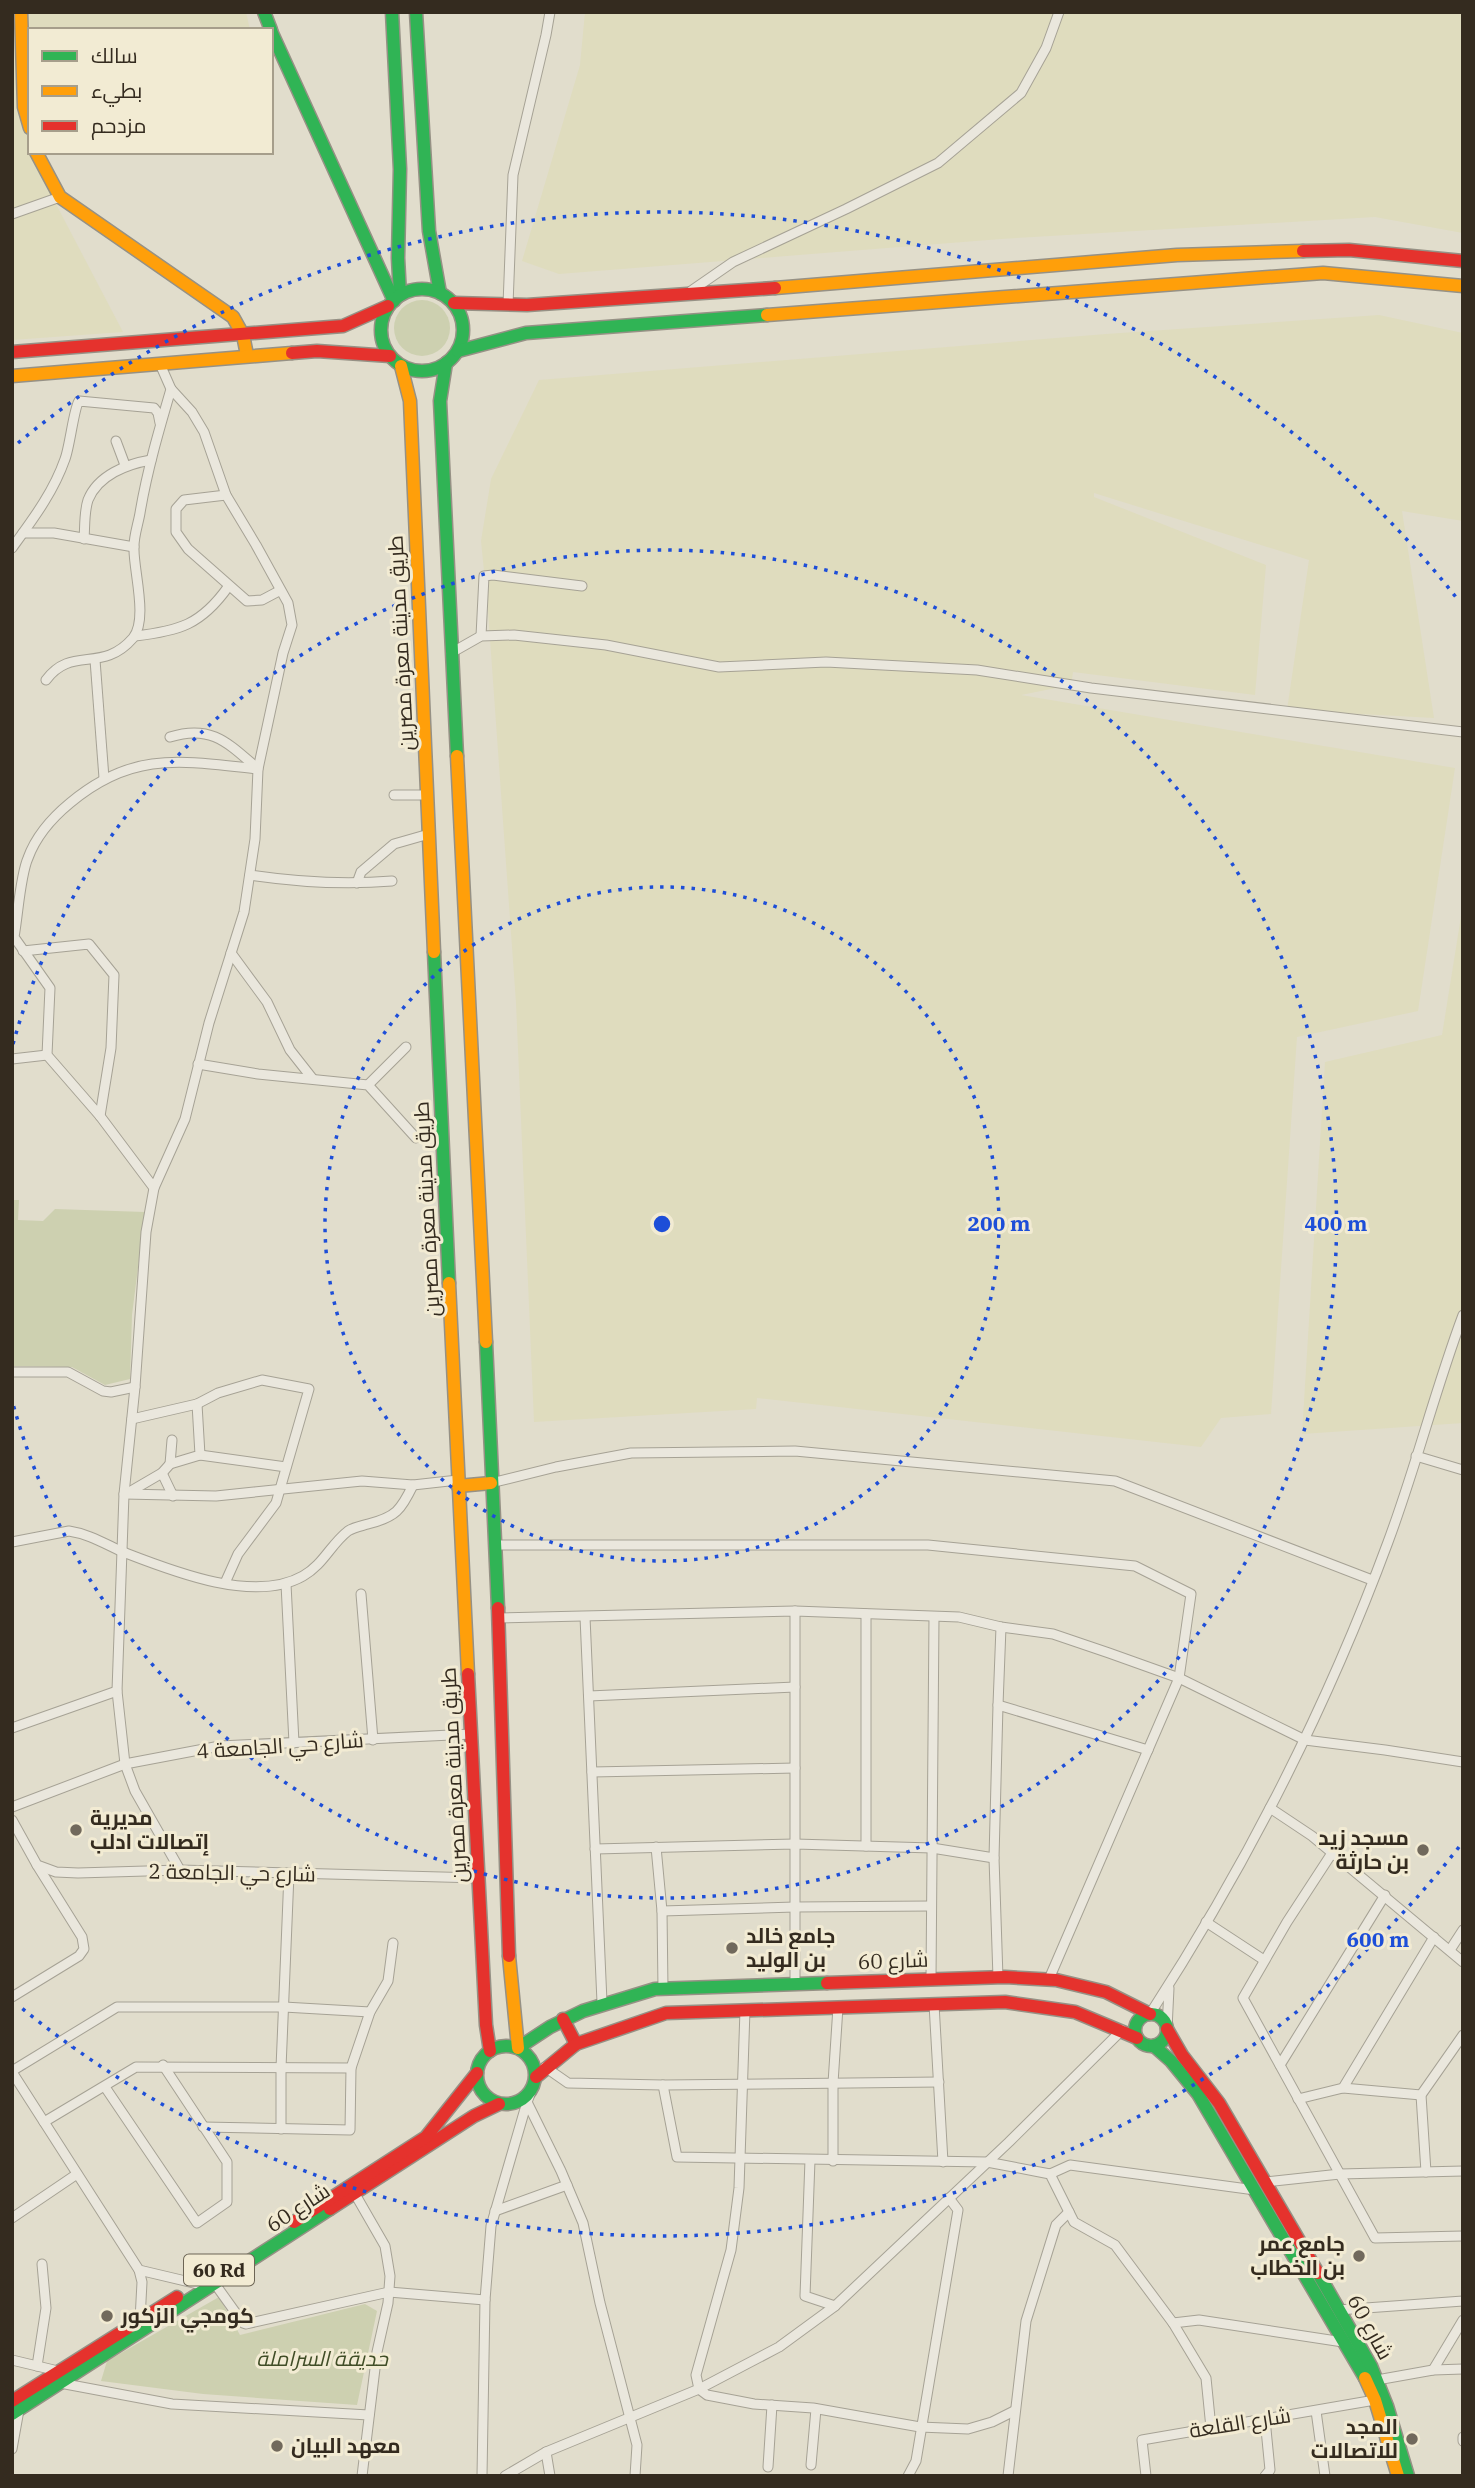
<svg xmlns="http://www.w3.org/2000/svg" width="1475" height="2488" font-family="'IBM Plex Serif',Cairo,serif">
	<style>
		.farmland { fill: #dfdcbe }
		.green { fill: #cdd0b0 }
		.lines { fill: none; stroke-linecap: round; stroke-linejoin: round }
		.street-casing { stroke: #a6a295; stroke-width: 11 }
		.fast-casing { stroke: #969185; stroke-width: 15 }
		.slow-casing { stroke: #969185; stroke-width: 15 }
		.jam-casing { stroke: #969185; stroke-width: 15 }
		.street { stroke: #eae7dd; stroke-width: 9 }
		.fast { stroke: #30b455; stroke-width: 12 }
		.slow { stroke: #ff9f0a; stroke-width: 12 }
		.jam { stroke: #e5322d; stroke-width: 12 }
		.ring { fill: none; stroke: #1d4ed8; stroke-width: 3.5; stroke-dasharray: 3.5 7 }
		.poi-dot { fill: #71695c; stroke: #f2ebd3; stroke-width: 2.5 }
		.labels { text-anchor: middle; stroke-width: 6; stroke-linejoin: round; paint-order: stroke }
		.shield { fill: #f2ebd3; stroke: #6d6555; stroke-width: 2 }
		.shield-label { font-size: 19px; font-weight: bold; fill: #342b1f }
		.street-label { font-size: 21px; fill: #342b1f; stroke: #f2ebd3 }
		.poi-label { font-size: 21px; font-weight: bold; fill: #342b1f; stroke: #f2ebd3; text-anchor: start }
		.park-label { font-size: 21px; font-style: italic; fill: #414e27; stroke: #f2ebd3 }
		.centre { fill: #1d4ed8; stroke: #f2ebd3; stroke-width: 3.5 }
		.ring-label { font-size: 21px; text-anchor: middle; font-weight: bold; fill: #1d4ed8; stroke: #f2ebd3; stroke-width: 6; stroke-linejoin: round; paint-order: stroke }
	</style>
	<rect width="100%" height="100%" fill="#e1ddcc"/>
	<!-- farmland -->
	<g class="farmland">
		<polygon points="12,12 246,12 250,30 30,30 30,152 44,152 57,206 123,332 12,340"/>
		<polygon points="585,12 1463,12 1463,233 1375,217 1001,239 559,274 522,261 580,65"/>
		<polygon points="1379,315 1463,333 1463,521 1402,511 1434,718 1287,710 1309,560 1094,493 1094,497 1266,565 1255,695 1073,672 1071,685 1021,695 1455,768 1418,1011 1297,1037 1271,1414 1221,1418 1201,1447 757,1398 756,1409 534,1422 516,1003 488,611 481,541 491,479 539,380 1106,334"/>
		<polygon points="1463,904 1463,1423 1302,1434 1325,1062 1442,1035"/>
	</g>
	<!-- green -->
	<g class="green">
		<circle cx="422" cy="328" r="28"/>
		<polygon points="12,1200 19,1200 18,1220 43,1221 55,1209 145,1212 132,1315 130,1379 105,1385 72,1367 12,1366"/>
		<polygon points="219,2297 240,2335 365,2304 377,2311 357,2405 203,2394 101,2381 107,2361"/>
	</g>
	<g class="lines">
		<!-- street casing -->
		<g class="street-casing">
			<g id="street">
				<polyline points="12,214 60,197"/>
				<polyline points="691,291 733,262 846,209 938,163 1021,93 1046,48 1059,12"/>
				<polyline points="508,305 513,175 546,35 550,12"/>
				<polyline points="160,364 171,389 192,412 204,432 226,495 256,545 288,603 292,625 283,653 258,769 255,839 244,912 209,1023 185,1119 154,1188 146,1232 135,1387 124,1494 117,1691 125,1764 135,1791 180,1870"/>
				<polyline points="116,441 125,465"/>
				<polyline points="226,495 184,500 176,509 176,532 188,549 247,601 262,600 279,591"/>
				<polyline points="23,533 54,533 134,547"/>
				<path d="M 84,539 C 85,527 84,512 88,500 C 98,475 127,464 151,460"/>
				<path d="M 12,548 C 33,519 53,493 65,459 C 70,446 74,407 79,401 L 154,408 L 158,413 L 160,423"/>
				<path d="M 135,636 C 179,631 201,625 228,587"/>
				<polyline points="481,636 484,576 493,575 582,586"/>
				<polyline points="451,653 481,636 514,635 606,645 719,667 826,662 977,670 1091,688 1463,732"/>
				<polyline points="95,660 104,778"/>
				<path d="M 46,680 C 72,645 102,674 133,638 C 148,620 134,572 134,550 C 133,538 138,525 140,513 C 147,471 159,430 171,389"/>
				<path d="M 170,737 C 211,724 228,743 257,768"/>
				<polyline points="394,795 428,795"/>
				<path d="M 250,875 C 297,882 344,885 392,881"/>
				<polyline points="357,883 361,872 394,844 429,834"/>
				<polyline points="23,951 89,944 114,975 111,1048 100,1116"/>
				<polyline points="231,953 267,1002 290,1050 312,1078"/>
				<polyline points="12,1059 47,1055"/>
				<polyline points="198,1064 258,1074 368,1085 416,1138"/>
				<polyline points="368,1085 406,1047"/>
				<path d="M 154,1188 L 100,1116 L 47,1055 L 50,988 L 14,937 C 18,916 20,876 28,858 C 36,836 53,817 70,803 C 133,750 183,761 258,769"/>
				<polyline points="12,1372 68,1372 103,1391 111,1392 135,1387"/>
				<polyline points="197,1404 218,1393 262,1380 309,1389 276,1503 238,1554 225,1583"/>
				<polyline points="200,1455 286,1467"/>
				<polyline points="1416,1456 1463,1470"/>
				<polyline points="170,1464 172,1440"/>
				<polyline points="162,1473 173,1496"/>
				<polyline points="491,1483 556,1467 631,1453 795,1451 1115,1481 1372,1580"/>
				<polyline points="124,1494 216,1496 362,1481 413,1485 458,1480"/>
				<polyline points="126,1494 162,1473 170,1464 200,1455 197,1404 132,1419"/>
				<path d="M 12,1542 L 69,1531 C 89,1534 105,1544 123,1552 C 172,1571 254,1604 303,1576 C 323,1565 331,1544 348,1531 C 354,1527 361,1526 368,1524 C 396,1517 401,1510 413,1485"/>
				<polyline points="496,1545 928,1545 1135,1566 1191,1594 1179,1678 1049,1979"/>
				<polyline points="286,1584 294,1743"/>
				<polyline points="361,1594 373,1740"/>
				<polyline points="866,1614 866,1846"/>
				<polyline points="585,1617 602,2002"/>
				<polyline points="498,1618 795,1611 959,1617 1001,1627 1053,1634 1109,1653 1179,1678 1305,1740 1385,1750 1463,1762"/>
				<polyline points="589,1696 795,1687"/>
				<polyline points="998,1705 1001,1627"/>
				<polyline points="12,1728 117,1691"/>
				<polyline points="592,1772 795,1768"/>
				<polyline points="12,1807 125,1764 220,1746 472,1734"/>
				<polyline points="1270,1808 1312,1836 1463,1962"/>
				<polyline points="12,1820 37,1865 56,1872 78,1873 180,1870 479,1878"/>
				<polyline points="656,1847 662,1911 663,1989"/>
				<polyline points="595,1849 795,1844 932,1848 994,1858"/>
				<polyline points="1332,1853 1287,1922 1243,1998 1375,2238 1463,2236"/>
				<polyline points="662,1911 795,1907 931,1906"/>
				<polyline points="1206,1922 1264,1960"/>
				<polyline points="1450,1950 1463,1930"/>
				<polyline points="998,1978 994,1858 998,1705 1148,1750"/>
				<polyline points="931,1979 934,1617"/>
				<polyline points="795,1983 795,1611"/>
				<polyline points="12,1997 79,1956 84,1949 82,1937 37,1865"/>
				<polyline points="934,2004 943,2162"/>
				<polyline points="745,2010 739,2188 731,2250 696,2375 699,2389 707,2395 754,2404 813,2408 920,2427 968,2429 992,2422 1014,2411"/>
				<path d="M 1150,2014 C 1246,1866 1327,1707 1388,1542 C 1416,1467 1435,1390 1463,1315"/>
				<polyline points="1167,2029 1169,1988"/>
				<polyline points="1280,2065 1385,1895"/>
				<polyline points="545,2067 568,2083 663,2085 939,2082"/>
				<polyline points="12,2071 117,2007 284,2007 370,2012"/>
				<polyline points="12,2072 139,2270 198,2284"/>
				<polyline points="663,2085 677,2157 987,2162 1050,2174 1074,2222 1115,2245 1173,2323 1206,2378 1211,2428"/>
				<polyline points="105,2087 197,2223 227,2202 227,2162 163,2065"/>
				<polyline points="533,2087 527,2102 561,2171 583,2223 600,2303 637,2445 635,2476"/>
				<polyline points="1343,2088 1421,2095"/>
				<polyline points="1298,2099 1343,2088 1434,1937"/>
				<polyline points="44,2122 136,2067 351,2068"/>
				<polyline points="203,2127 350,2130 351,2068 370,2012 388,1981 393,1943"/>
				<polyline points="281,2129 281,2068 289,1874"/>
				<polyline points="810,2160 805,2296 835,2306"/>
				<polyline points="833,2161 833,2083 838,2007"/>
				<polyline points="1426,2172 1421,2095 1463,2035"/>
				<polyline points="1050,2174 1070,2165 1255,2190"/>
				<polyline points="1266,2182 1340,2174 1463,2171"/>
				<polyline points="355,2194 385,2246 390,2276 388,2303 377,2352 362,2476"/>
				<polyline points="495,2211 567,2185"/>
				<polyline points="12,2218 77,2174"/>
				<polyline points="139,2270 142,2282 140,2320"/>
				<polyline points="215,2284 243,2323 246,2324 389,2292 485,2300"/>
				<polyline points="1338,2310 1463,2301"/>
				<polyline points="1173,2323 1199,2320 1343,2342"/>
				<polyline points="12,2360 58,2371"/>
				<polyline points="37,2366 46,2308 42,2264"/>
				<polyline points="1433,2370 1463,2320"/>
				<polyline points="1377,2380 1433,2370 1463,2369"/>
				<polyline points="60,2383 172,2404 369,2415"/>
				<polyline points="1316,2411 1325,2476"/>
				<polyline points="1265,2419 1270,2470 1265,2476"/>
				<polyline points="1463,2437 1463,2441"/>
				<polyline points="12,2449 19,2410"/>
				<polyline points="546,2452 550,2476"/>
				<polyline points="811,2465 816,2409"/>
				<polyline points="768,2467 772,2405"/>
				<polyline points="482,2476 485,2300 491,2226 527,2102"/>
				<polyline points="505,2476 546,2452 699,2389 779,2347 835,2306 1009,2142 1122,2030"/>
				<polyline points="908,2476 916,2461 958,2210 949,2198"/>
				<polyline points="1008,2476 1026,2321 1056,2225 1069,2212"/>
				<polyline points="1146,2476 1142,2440 1375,2400"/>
			</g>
		</g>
		<!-- fast casing -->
		<g class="fast-casing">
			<g id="fast">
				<polyline points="264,12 271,30"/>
				<polyline points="392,12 400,169 398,258 400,295"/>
				<polyline points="416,12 429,231 440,293"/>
				<polyline points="271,31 394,301"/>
				<circle cx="422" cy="330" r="41"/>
				<polyline points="458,351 526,333 767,315"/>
				<polyline points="446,363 440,401 457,756"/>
				<polyline points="434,952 449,1283"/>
				<polyline points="486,1342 498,1608"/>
				<circle cx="1151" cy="2030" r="16"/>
				<circle cx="506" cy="2075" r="29"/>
				<polyline points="1154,2046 1171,2061 1198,2094 1365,2378"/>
				<polyline points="518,2048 550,2027 583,2011 655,1989 827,1983"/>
				<polyline points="1318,2273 1371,2366 1387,2406 1408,2476"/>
				<polyline points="12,2414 330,2209"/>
			</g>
		</g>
		<!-- slow casing -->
		<g class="slow-casing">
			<g id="slow">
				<polyline points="21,12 24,107 30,128"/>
				<polyline points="36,152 60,197 233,317 243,335 247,355"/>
				<polyline points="775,288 1177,255 1303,251"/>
				<polyline points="767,315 1323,273 1463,286"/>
				<polyline points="401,366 410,401 434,952"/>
				<polyline points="12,376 292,353"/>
				<polyline points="457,756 486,1342"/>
				<polyline points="449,1283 468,1674"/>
				<polyline points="458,1486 491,1483"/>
				<polyline points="509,1956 518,2048"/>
				<polyline points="1365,2378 1375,2400 1398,2476"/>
			</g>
		</g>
		<!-- jam casing -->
		<g class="jam-casing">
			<g id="jam">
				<polyline points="1303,251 1349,250 1463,261"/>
				<polyline points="454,303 527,305 775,288"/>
				<polyline points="12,352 343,326 388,306"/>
				<polyline points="292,353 317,351 390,356"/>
				<polyline points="498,1608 509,1956"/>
				<polyline points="468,1674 486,2025 490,2051"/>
				<polyline points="827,1983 1005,1977 1056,1980 1106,1992 1150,2014"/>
				<polyline points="563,2019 576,2044"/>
				<polyline points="1167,2029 1182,2055 1219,2103 1318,2273"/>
				<polyline points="536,2077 576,2044 666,2013 1005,2002 1075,2012 1137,2038"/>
				<polyline points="330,2209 474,2116 499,2104"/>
				<polyline points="294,2222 426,2137 477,2073"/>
				<polyline points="12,2401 177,2297"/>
			</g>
		</g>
		<!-- street -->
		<use href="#street" class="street"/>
		<!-- fast -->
		<use href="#fast" class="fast"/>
		<!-- slow -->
		<use href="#slow" class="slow"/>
		<!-- jam -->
		<use href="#jam" class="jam"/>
	</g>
	<!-- distance rings -->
	<g class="ring">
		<circle cx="662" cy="1224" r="337"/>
		<path d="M13 1044A674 674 0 1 1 13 1404"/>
		<path d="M1459 1847A1012 1012 0 0 1 18 2005M18 443A1012 1012 0 0 1 1459 601"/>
	</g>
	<!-- markers -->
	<g class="poi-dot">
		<circle cx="76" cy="1830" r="7"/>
		<circle cx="1423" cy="1850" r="7"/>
		<circle cx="732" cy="1948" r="7"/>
		<circle cx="1359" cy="2256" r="7"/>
		<circle cx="107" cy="2316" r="7"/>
		<circle cx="1412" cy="2439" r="7"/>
		<circle cx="277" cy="2446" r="7"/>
	</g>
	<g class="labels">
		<!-- shield labels -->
		<rect class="shield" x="184" y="2254.5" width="70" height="31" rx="5"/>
		<g class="shield-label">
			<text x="219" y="2277">60 Rd</text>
		</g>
		<!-- street labels -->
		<g class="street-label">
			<text transform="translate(401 643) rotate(-93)" y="7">طريق مدينة معرة مصرين</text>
			<text transform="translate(427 1209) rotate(-93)" y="7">طريق مدينة معرة مصرين</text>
			<text transform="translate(280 1746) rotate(-4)" y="7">شارع حي الجامعة 4</text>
			<text transform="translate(454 1775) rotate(-93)" y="7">طريق مدينة معرة مصرين</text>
			<text transform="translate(232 1873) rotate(1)" y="7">شارع حي الجامعة 2</text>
			<text transform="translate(893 1961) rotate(-2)" y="7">شارع 60</text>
			<text transform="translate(298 2208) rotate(-33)" y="7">شارع 60</text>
			<text transform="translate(1370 2327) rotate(61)" y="7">شارع 60</text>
			<text transform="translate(1240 2423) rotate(-9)" y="7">شارع القلعة</text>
		</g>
		<!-- poi labels -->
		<g class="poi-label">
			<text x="90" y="1825">مديرية<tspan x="90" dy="24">إتصالات ادلب</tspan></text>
			<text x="1409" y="1845" text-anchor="end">مسجد زيد<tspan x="1409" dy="24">بن حارثة</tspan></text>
			<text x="746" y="1943">جامع خالد<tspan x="746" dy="24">بن الوليد</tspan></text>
			<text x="1345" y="2251" text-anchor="end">جامع عمر<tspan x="1345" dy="24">بن الخطاب</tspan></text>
			<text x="121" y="2323">كومجي الزكور</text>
			<text x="1398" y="2434" text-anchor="end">المجد<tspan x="1398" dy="24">للاتصالات</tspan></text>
			<text x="291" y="2453">معهد البيان</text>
		</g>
		<!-- park labels -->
		<g class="park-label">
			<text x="322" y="2366">حديقة السراملة</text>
		</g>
	</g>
	<circle cx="662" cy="1224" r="10" class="centre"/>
	<g class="ring-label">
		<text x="999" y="1231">200 m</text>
		<text x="1336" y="1231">400 m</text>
		<text x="1378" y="1947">600 m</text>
	</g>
	<!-- border -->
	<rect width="1475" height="2488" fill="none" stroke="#342b1f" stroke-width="28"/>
	<!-- legend -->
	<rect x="28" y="28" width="245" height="126" fill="#f2ebd3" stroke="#a69e8b" stroke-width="2"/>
	<rect x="42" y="51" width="35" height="10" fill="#30b455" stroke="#a69e8b" stroke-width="2"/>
	<text x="91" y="63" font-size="21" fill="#342b1f">سالك</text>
	<rect x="42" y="86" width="35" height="10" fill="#ff9f0a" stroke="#a69e8b" stroke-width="2"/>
	<text x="91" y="98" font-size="21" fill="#342b1f">بطيء</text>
	<rect x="42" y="121" width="35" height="10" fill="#e5322d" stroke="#a69e8b" stroke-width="2"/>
	<text x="91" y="133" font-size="21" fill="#342b1f">مزدحم</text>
</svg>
